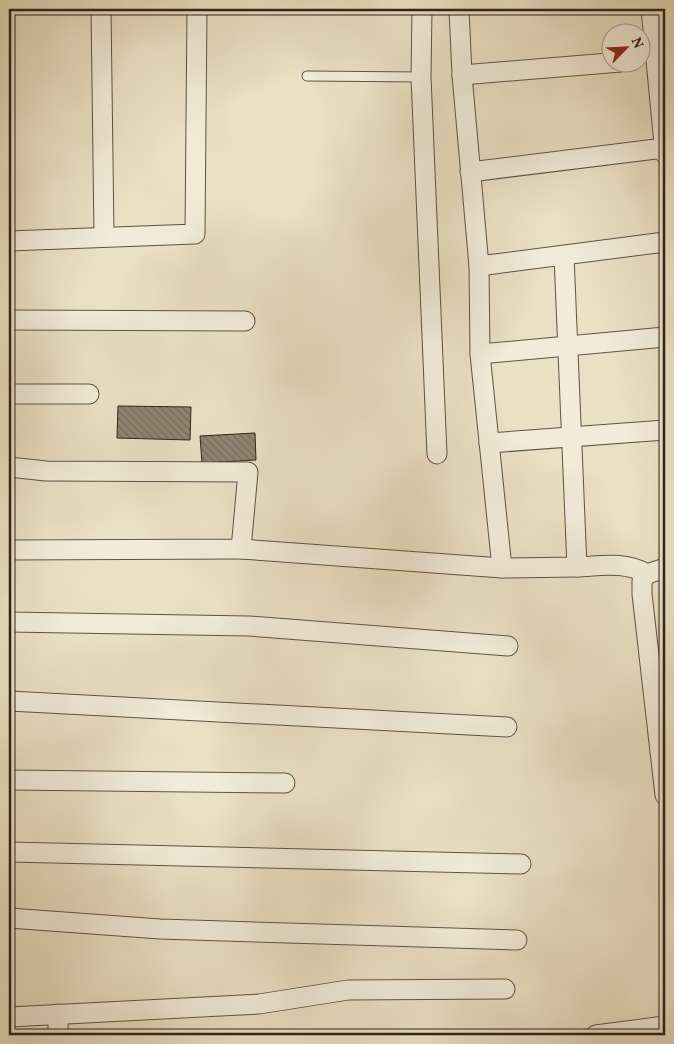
<svg xmlns="http://www.w3.org/2000/svg" width="674" height="1044" font-family="Vollkorn,serif">
	<style>
		.building { fill: url(#building-back-hatch); stroke: #2f231b }
		.lines { fill: none; stroke-linecap: round; stroke-linejoin: round }
		.service-casing { stroke: #5e5245; stroke-width: 11 }
		.minor-casing { stroke: #5e5245; stroke-width: 21 }
		.service { stroke: #f1ebd8; stroke-width: 9 }
		.minor { stroke: #f1ebd8; stroke-width: 19 }
	</style>
	<defs>
		<pattern id="building-back-hatch" width="6" height="6" patternUnits="userSpaceOnUse" patternTransform="scale(1.25)"><rect width="6" height="6" fill="#908572"/><path d="M-1 5l2 2M0 0l6 6M5-1l2 2" fill="none" stroke="#766c5d"/></pattern>
	</defs>
	<rect width="100%" height="100%" fill="#eae0c3"/>
	<filter id="stains"><feTurbulence type="fractalNoise" baseFrequency=".004" numOctaves="4"/><feColorMatrix values="0 0 0 0 .2 0 0 0 0 .09 0 0 0 0 .02 0 0 0 .5 -.17"/></filter>
	<radialGradient id="worn" r=".72"><stop offset=".6" stop-color="#630" stop-opacity="0"/><stop offset="1" stop-color="#630" stop-opacity=".3"/></radialGradient>
	<!-- building -->
	<g class="building">
		<polygon points="118,406 191,407 190,440 117,438"/>
		<polygon points="255,433 256,460 202,463 200,436"/>
	</g>
	<g class="lines">
		<!-- service casing -->
		<g class="service-casing">
			<polyline id="service" points="307,76 421,77"/>
		</g>
		<!-- minor casing -->
		<g class="minor-casing">
			<g id="minor">
				<polyline points="101,9 104,236"/>
				<polyline points="422,9 421,77 437,454"/>
				<polyline points="651,9 665,154"/>
				<polyline points="462,75 621,62"/>
				<polyline points="470,172 664,148"/>
				<polyline points="9,241 195,234 197,9"/>
				<polyline points="479,266 665,242"/>
				<polyline points="9,320 245,321"/>
				<polyline points="480,354 665,337"/>
				<polyline points="9,394 89,394"/>
				<polyline points="489,443 665,430"/>
				<polyline points="9,467 46,471 248,472 241,549 9,550"/>
				<polyline points="241,549 502,568 480,354 479,266 462,75 459,9"/>
				<path d="M 577,567 C 601,566 625,561 647,574"/>
				<polyline points="502,568 577,567 564,256"/>
				<polyline points="665,568 647,574 642,581 642,594 665,795"/>
				<polyline points="9,622 249,626 508,646"/>
				<polyline points="9,701 507,727"/>
				<polyline points="9,780 285,783"/>
				<polyline points="9,852 521,864"/>
				<polyline points="9,918 160,929 517,940"/>
				<polyline points="58,1014 58,1035"/>
				<polyline points="9,1017 259,1004 348,990 505,989"/>
				<polyline points="596,1035 665,1026"/>
			</g>
		</g>
		<!-- service -->
		<use href="#service" class="service"/>
		<!-- minor -->
		<use href="#minor" class="minor"/>
	</g>
	<!-- margin -->
	<rect width="674" height="1044" fill="none" stroke="#eae0c3" stroke-width="30"/>
	<rect x="10" y="10" width="654" height="1024" fill="none" stroke="#2f231b" stroke-width="2.5"/>
	<rect x="15" y="15" width="644" height="1014" fill="none" stroke="#2f231b"/>
	<!-- north arrow -->
	<g transform="translate(626 48) rotate(66)"><circle r="24" fill="#f1ebd8" stroke="#a39b8c"/>
	<path d="M0-4L9 19L0 12L-9 19Z" fill="#8f2418"/>
	<text y="-8" font-size="14" font-weight="bold" text-anchor="middle" fill="#2f231b">N</text>
	</g>
	<rect width="100%" height="100%" filter="url(#stains)"/>
	<rect width="100%" height="100%" fill="url(#worn)"/>
</svg>
